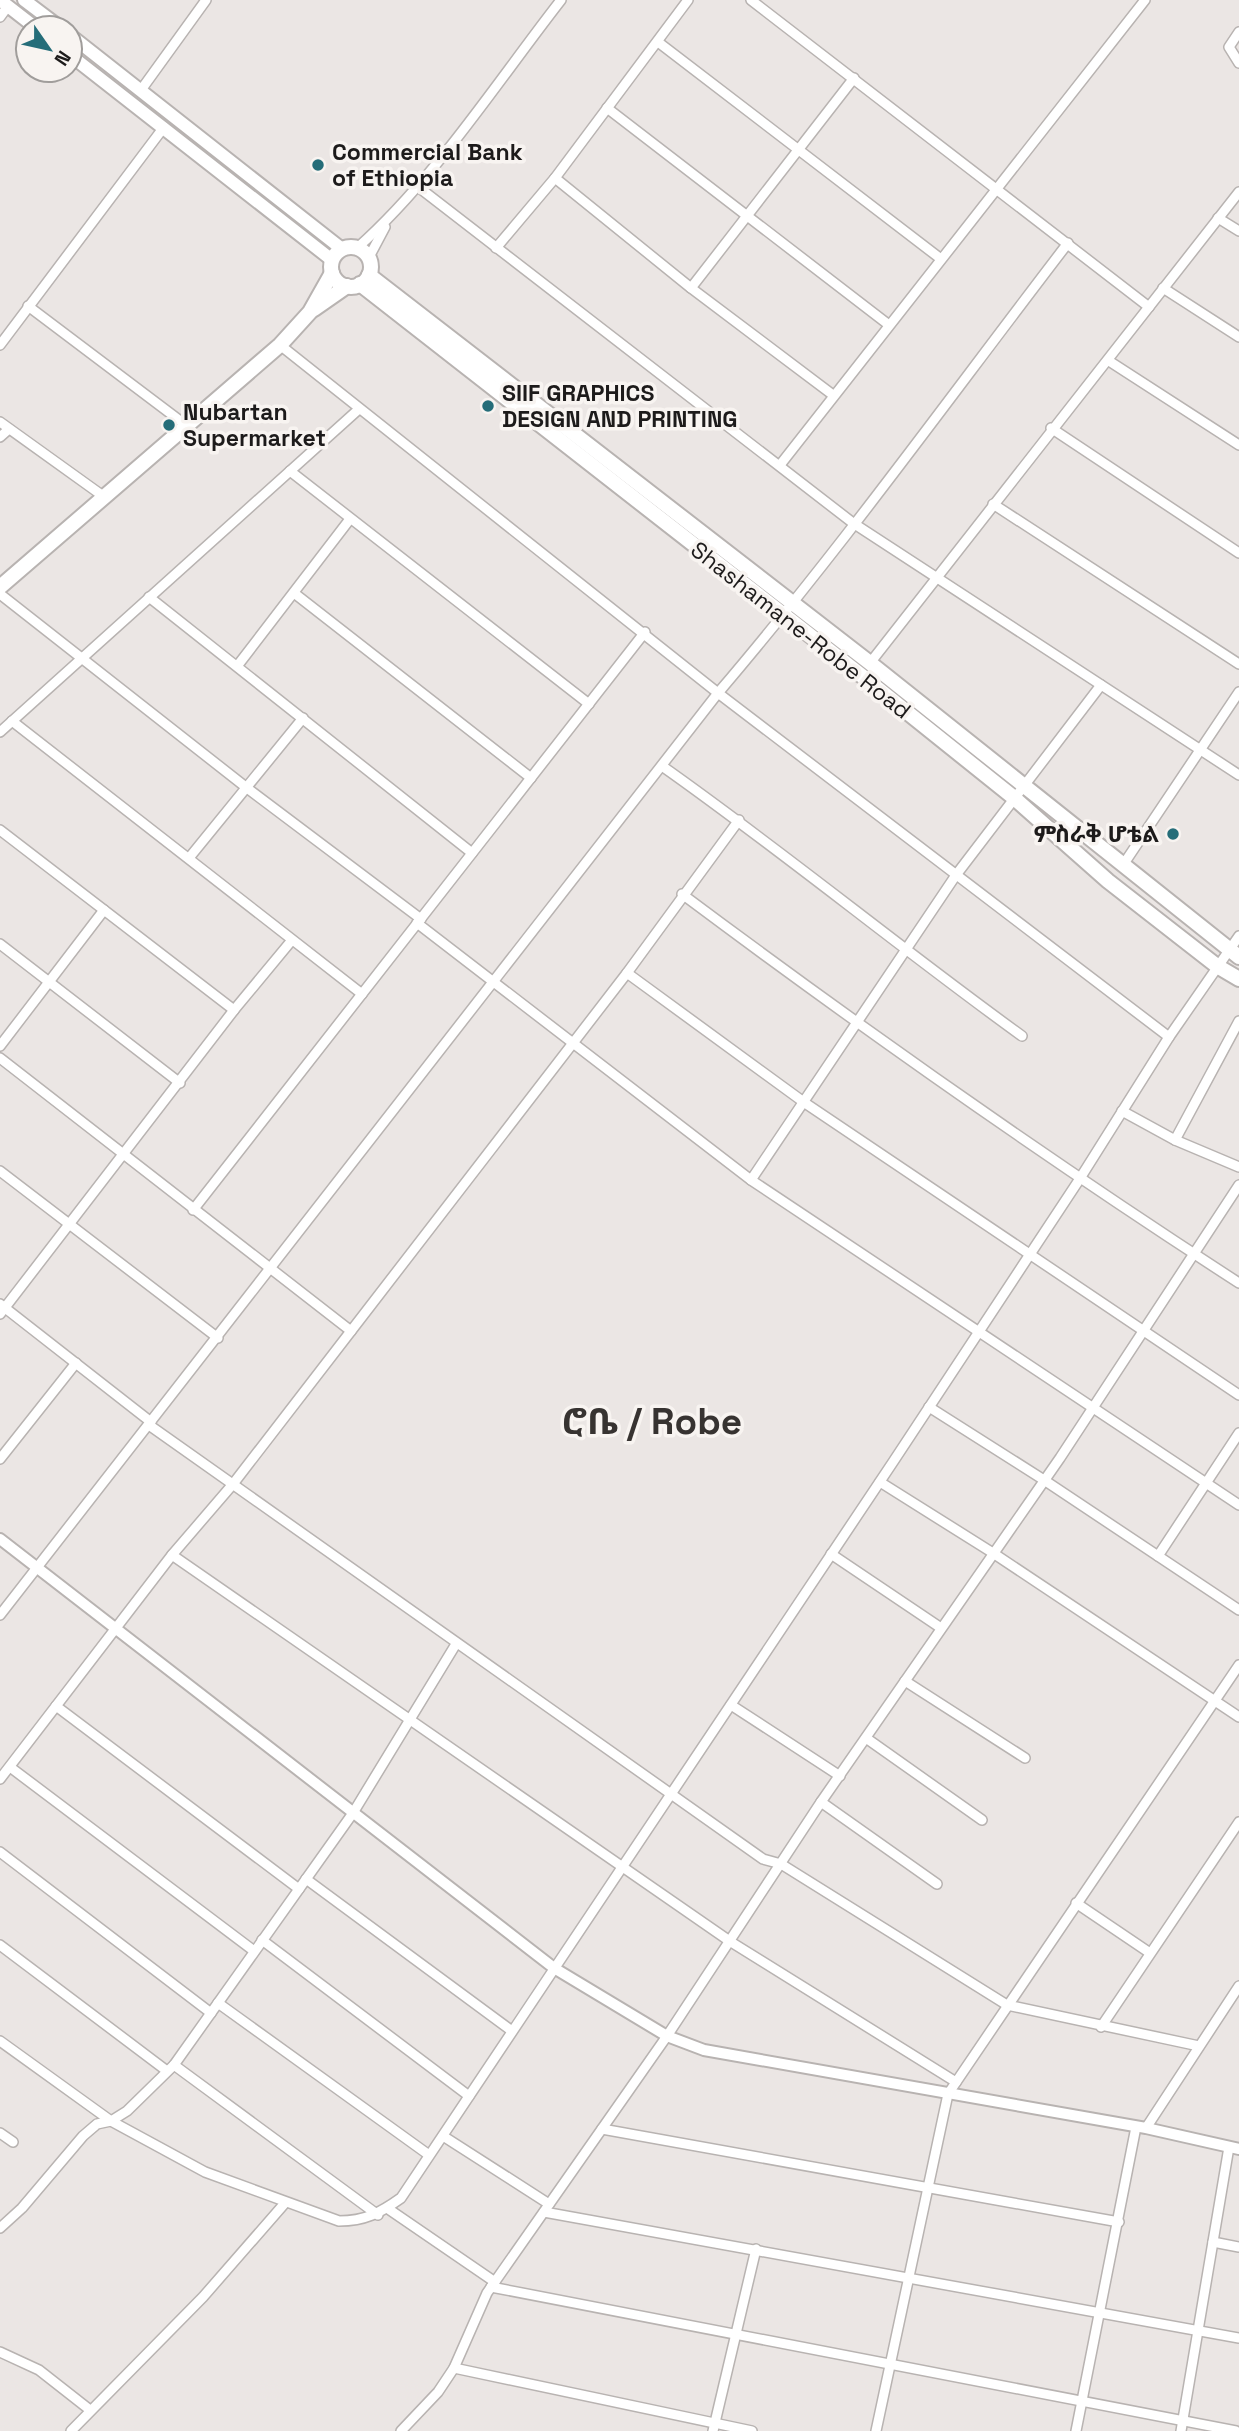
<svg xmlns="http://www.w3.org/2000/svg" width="1239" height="2431" font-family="'Space Grotesk','Noto Sans Ethiopic',sans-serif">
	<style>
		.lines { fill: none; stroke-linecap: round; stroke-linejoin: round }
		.minor-casing { stroke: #b8b3b1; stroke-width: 12 }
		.tertiary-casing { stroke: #b8b3b1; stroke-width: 14 }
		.secondary-casing { stroke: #b8b3b1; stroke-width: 16 }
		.primary-casing { stroke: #b8b3b1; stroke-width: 18 }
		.minor { stroke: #fff; stroke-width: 9 }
		.tertiary { stroke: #fff; stroke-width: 10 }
		.secondary { stroke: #fff; stroke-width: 12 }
		.primary { stroke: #fff; stroke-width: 14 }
		.poi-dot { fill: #256d79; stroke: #f8f4f1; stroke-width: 2.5 }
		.labels { text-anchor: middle; stroke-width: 7; stroke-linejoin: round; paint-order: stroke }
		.poi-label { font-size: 23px; font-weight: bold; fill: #1d1b1b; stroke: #f8f4f1; text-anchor: start }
		.street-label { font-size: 23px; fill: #1d1b1b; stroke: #f8f4f1 }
		.town-label { font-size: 37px; font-weight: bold; fill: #373331; stroke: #f8f4f1 }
	</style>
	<rect width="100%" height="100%" fill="#ebe6e4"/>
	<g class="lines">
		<!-- minor casing -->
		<g class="minor-casing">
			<g id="minor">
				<polyline points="751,0 1149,307"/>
				<polyline points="0,17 8,6"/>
				<polyline points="1239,32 1229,47 1239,63"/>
				<polyline points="658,42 941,259"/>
				<polyline points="141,90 206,0"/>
				<polyline points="607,108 889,325"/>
				<polyline points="555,178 691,288 833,395"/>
				<polyline points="417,186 853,523 1239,775"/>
				<polyline points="1218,218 1239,231"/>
				<path d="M 357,248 C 434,180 497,82 561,0"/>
				<polyline points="496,248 555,178 688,0"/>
				<polyline points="368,259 385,227"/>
				<polyline points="691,288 854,78"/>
				<polyline points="1163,288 1239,337"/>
				<polyline points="28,306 187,426"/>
				<polyline points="0,345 164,127"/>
				<polyline points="280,345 718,693 1169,1037"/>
				<polyline points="1109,361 1239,445"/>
				<polyline points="0,422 103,496"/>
				<polyline points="1051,428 1239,553"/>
				<polyline points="0,437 9,429"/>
				<polyline points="780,465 1145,0"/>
				<polyline points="290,471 589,704"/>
				<polyline points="993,504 1239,664"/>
				<polyline points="294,593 531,778"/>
				<polyline points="0,594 247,788 421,919"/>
				<polyline points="149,597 472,853"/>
				<polyline points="870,663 1239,192"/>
				<polyline points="238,665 350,519"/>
				<polyline points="12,721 362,994"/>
				<polyline points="0,732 359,409"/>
				<path d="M 662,766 C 784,852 900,948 1022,1036"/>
				<polyline points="0,830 234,1010"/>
				<polyline points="189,858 303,718"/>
				<polyline points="1123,865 1239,692"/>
				<path d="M 682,894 C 864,1030 1049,1160 1239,1283"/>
				<polyline points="417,923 751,1180 1239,1505"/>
				<polyline points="0,944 180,1083"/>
				<polyline points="627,973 805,1103 1239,1395"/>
				<polyline points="0,1046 104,910"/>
				<polyline points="0,1058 351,1331"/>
				<polyline points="1122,1111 1175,1140 1239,1167"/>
				<polyline points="1175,1140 1239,1021"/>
				<polyline points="0,1171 218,1338"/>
				<polyline points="751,1180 956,875 1101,685"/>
				<polyline points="193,1210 645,632"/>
				<polyline points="0,1304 151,1422"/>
				<polyline points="0,1314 234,1010 292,940"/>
				<polyline points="929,1407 1044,1480 1239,1610"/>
				<polyline points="149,1425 763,1859 781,1864 1007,2005 1199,2046"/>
				<polyline points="0,1459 76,1363"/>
				<polyline points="880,1482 993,1553 1239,1717"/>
				<polyline points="831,1554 941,1628"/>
				<polyline points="172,1555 731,1942 956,2082"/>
				<polyline points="1158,1556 1239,1433"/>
				<path d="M 0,1615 L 718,693 C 841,549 952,394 1068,243"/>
				<polyline points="905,1681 1025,1758"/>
				<polyline points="731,1705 840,1776"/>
				<polyline points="56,1706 299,1889"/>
				<polyline points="866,1738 982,1820"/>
				<polyline points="10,1767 254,1951"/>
				<polyline points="0,1779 172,1555 233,1484 351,1331 627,973 739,820"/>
				<polyline points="821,1802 937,1884"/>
				<polyline points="0,1852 211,2013"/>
				<polyline points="306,1879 512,2031"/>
				<polyline points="1076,1903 1150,1953"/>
				<polyline points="262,1940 469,2096"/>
				<polyline points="0,1945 167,2071"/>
				<polyline points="218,2003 429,2155"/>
				<polyline points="1101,2027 1239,1822"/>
				<path d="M 0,2041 L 111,2121 L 205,2172 L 339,2221 C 365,2221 380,2213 401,2198 L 893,1462 L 1079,1180 L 1169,1037 L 1239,936"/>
				<polyline points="174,2065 378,2215"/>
				<polyline points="1146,2128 1239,1986"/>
				<polyline points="602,2129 1119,2222"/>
				<polyline points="0,2133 13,2142"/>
				<polyline points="443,2136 549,2204"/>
				<polyline points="387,2208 495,2282"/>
				<polyline points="544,2212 1239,2338"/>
				<polyline points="0,2228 22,2208 83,2136 97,2124 111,2121 127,2111 174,2065 353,1813 456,1644"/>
				<polyline points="1213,2242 1239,2247"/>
				<polyline points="491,2287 1236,2431"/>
				<polyline points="0,2352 39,2370 90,2410"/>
				<polyline points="454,2368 752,2431"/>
				<polyline points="71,2431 203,2297 285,2203"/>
				<polyline points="401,2431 438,2392 454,2368 487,2293 667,2036 821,1802 1060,1458 1239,1185"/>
				<polyline points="713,2431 756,2249"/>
				<polyline points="876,2431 948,2094 1239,1665"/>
				<polyline points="1076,2431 1136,2127"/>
				<polyline points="1181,2431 1229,2147"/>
			</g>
		</g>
		<!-- tertiary casing -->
		<g class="tertiary-casing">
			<polyline id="tertiary" points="0,1539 554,1968 667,2036 704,2050 1146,2128 1239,2149"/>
		</g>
		<!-- secondary casing -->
		<g class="secondary-casing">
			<g id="secondary">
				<polyline points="0,0 36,28"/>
				<polyline points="24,0 61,28"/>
				<polyline points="70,35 342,249"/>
				<polyline points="70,55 332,260"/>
			</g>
		</g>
		<!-- primary casing -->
		<g class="primary-casing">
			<g id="primary">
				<circle cx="351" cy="267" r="20"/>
				<polyline points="369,275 870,663 1239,957"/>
				<polyline points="360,284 862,676 1013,797 1108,881 1217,966 1239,979"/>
				<polyline points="314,309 347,286"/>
				<polyline points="0,587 280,345 310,312 332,273"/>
			</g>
		</g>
		<!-- minor -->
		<use href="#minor" class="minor"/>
		<!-- tertiary -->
		<use href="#tertiary" class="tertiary"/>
		<!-- secondary -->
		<use href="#secondary" class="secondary"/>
		<!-- primary -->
		<use href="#primary" class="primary"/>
	</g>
	<!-- markers -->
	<g class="poi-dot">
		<circle cx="318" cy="165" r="7"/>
		<circle cx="488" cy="406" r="7"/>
		<circle cx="169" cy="425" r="7"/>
		<circle cx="1173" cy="834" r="7"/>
	</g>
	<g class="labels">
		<!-- poi labels -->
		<g class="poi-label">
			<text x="332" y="160">Commercial Bank<tspan x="332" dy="26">of Ethiopia</tspan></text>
			<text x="502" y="401">SIIF GRAPHICS<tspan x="502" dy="26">DESIGN AND PRINTING</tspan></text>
			<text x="183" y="420">Nubartan<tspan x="183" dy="26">Supermarket</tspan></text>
			<text x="1159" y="842" text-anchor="end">ምስራቅ ሆቴል</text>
		</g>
		<!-- street labels -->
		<g class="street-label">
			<text transform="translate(801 630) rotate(38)" y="8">Shashamane-Robe Road</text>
		</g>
		<!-- town labels -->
		<g class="town-label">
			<text x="652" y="1434">ሮቤ / Robe</text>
		</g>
	</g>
	<!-- north arrow -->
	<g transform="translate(49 49) rotate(124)"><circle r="33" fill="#f8f4f1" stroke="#a09d9b" stroke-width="2"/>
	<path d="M0-5L12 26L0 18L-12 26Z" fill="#256d79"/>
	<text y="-10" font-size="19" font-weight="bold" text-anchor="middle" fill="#1d1b1b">N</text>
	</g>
</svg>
